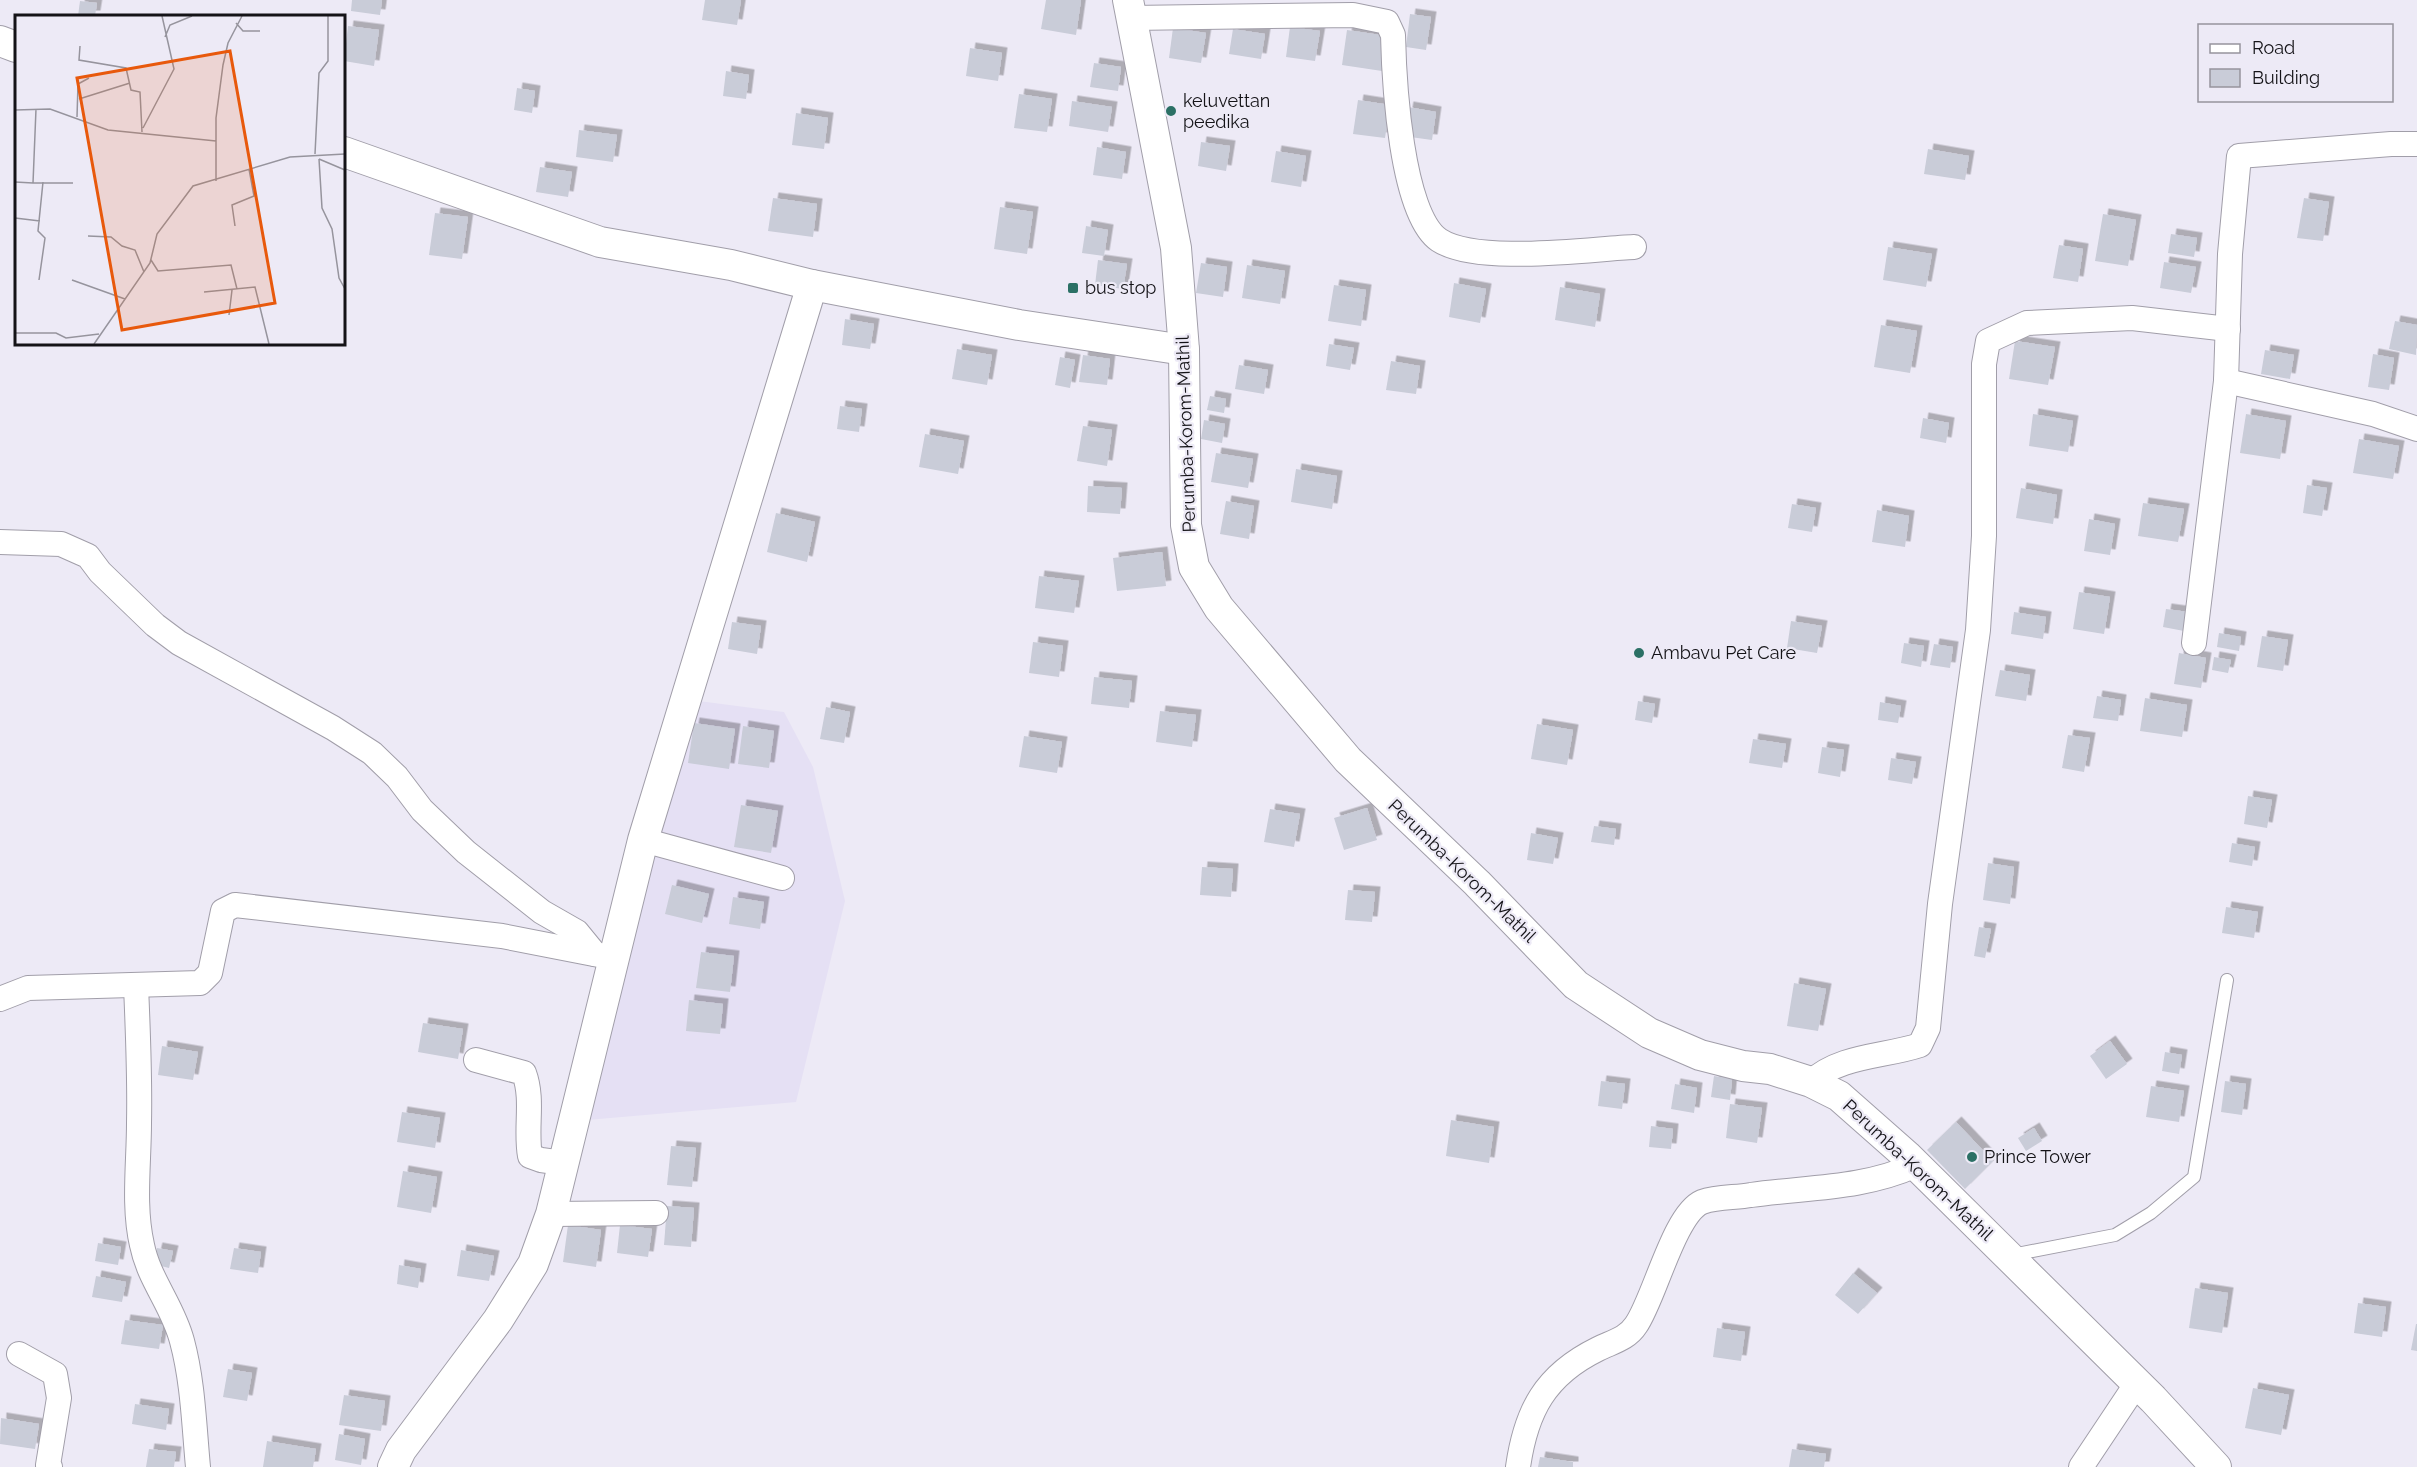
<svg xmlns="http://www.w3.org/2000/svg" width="2417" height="1467" font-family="Raleway,sans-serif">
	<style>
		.built { fill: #e5e0f4 }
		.building { fill: #c9ccd8; filter: url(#shadow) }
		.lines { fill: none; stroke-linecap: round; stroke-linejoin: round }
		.service-casing { stroke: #a19ea9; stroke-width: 14 }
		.minor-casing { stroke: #a19ea9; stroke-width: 26 }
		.tertiary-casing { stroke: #a19ea9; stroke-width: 32 }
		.service { stroke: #fff; stroke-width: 12 }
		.minor { stroke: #fff; stroke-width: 24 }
		.tertiary { stroke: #fff; stroke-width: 30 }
		.poi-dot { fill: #2b7065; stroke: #edeaf6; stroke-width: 2 }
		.labels { text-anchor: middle; stroke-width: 4.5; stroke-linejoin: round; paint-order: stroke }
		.poi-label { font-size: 18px; fill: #141317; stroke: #edeaf6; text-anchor: start }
		.street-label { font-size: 18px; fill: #141317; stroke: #edeaf6 }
		.inset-road { fill: none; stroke: #96949d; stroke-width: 1.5 }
		.view { fill: #e8590c; fill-opacity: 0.15; stroke: #e8590c; stroke-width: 3 }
		.inset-edge { fill: none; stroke: #141317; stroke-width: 3 }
	</style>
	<defs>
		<filter id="shadow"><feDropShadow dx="5.5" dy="-5.5" stdDeviation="0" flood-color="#0004"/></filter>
	</defs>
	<rect width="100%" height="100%" fill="#edeaf6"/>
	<!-- built -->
	<polygon class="built" points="691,700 784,712 813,767 845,901 796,1102 587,1120"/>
	<!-- building -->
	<g class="building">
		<polygon points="352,0 382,0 380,15 351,11"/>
		<polygon points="705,0 741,0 737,25 702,20"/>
		<polygon points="1046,0 1081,0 1076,35 1041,29"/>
		<polygon points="80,1 97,3 95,16 78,16"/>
		<polygon points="1410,14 1431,17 1426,50 1406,47"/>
		<polygon points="348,26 379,30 374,66 344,61"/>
		<polygon points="1290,27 1320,31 1315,61 1286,57"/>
		<polygon points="1173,28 1206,33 1201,63 1169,58"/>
		<polygon points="1233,29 1265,34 1261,59 1229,54"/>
		<polygon points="1347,30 1387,36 1382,71 1342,65"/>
		<polygon points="970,48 1002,53 998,81 966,76"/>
		<polygon points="1094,63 1121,67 1118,91 1090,87"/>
		<polygon points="726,71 749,75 746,99 723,96"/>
		<polygon points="517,88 535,91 532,113 514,110"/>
		<polygon points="1019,94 1052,99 1047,132 1014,128"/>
		<polygon points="1358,100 1390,105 1385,138 1353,134"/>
		<polygon points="1072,101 1112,107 1108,132 1069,126"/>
		<polygon points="1408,107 1436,112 1432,140 1403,136"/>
		<polygon points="796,113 828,118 824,149 792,145"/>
		<polygon points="579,130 617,135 613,162 576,157"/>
		<polygon points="1201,142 1230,146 1226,171 1198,166"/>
		<polygon points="1097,147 1126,152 1122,179 1093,175"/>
		<polygon points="1928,149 1969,156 1965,180 1924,174"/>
		<polygon points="1276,151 1306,156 1301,187 1271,182"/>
		<polygon points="540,167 572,172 568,197 536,192"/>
		<polygon points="773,198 817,204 813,237 768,231"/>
		<polygon points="2304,198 2329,202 2323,241 2297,238"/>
		<polygon points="1000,207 1033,212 1027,254 994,249"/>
		<polygon points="435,213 468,217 462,259 429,255"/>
		<polygon points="2103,214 2136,220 2128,266 2095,261"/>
		<polygon points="1086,226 1108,230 1104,256 1082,253"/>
		<polygon points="2171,234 2197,238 2194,257 2168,253"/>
		<polygon points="2059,245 2083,249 2078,282 2053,278"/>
		<polygon points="1888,247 1932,254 1926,287 1883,280"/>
		<polygon points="1098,260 1127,264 1123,289 1095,285"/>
		<polygon points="2164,262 2196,267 2191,293 2160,288"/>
		<polygon points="1201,263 1227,267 1223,297 1196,293"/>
		<polygon points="1247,265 1285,271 1280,304 1242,298"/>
		<polygon points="1454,283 1486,289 1480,323 1449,317"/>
		<polygon points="1334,285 1366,290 1361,326 1328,321"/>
		<polygon points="1560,287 1600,294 1595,327 1555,320"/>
		<polygon points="845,319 874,324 870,349 842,345"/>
		<polygon points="2395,321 2417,325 2416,355 2389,349"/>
		<polygon points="1881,325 1917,331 1910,373 1874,367"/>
		<polygon points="2015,341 2055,347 2048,385 2009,379"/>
		<polygon points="1329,344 1354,348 1350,370 1326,366"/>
		<polygon points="957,349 992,355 987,385 952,379"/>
		<polygon points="2265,350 2294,355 2290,379 2261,374"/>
		<polygon points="2373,354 2394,358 2389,390 2368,387"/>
		<polygon points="1083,355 1110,359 1107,385 1079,382"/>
		<polygon points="1060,357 1075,360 1070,388 1055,385"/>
		<polygon points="1391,361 1420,366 1416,394 1386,390"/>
		<polygon points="1239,365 1268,370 1264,394 1235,389"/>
		<polygon points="1210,396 1226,399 1224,413 1207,410"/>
		<polygon points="840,406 862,409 859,432 837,429"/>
		<polygon points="2033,414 2073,421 2068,452 2029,446"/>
		<polygon points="2246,414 2286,421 2280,459 2240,453"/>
		<polygon points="1923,418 1949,423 1946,443 1920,438"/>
		<polygon points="1204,420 1225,424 1222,443 1201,439"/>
		<polygon points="1083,426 1112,430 1107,466 1077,461"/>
		<polygon points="925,434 964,441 958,474 919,467"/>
		<polygon points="2359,439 2399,446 2393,479 2353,473"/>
		<polygon points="1216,453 1253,459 1248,488 1211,482"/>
		<polygon points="1296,469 1337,476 1332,509 1291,502"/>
		<polygon points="2307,485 2327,488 2322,516 2303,513"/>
		<polygon points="1088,486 1122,488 1120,514 1087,512"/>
		<polygon points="2021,488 2057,495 2053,524 2016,518"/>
		<polygon points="1226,501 1254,506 1249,539 1220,534"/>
		<polygon points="2143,503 2184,509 2178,542 2138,536"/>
		<polygon points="1792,504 1816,508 1812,532 1788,528"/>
		<polygon points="1877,510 1909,516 1905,547 1872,542"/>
		<polygon points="776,513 815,522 807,562 767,552"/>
		<polygon points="2089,519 2115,524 2110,555 2084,551"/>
		<polygon points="1162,552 1166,586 1117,591 1113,558"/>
		<polygon points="1039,576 1079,581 1074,613 1035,608"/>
		<polygon points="2079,592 2110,597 2104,634 2073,629"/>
		<polygon points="2166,609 2188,612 2184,631 2163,627"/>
		<polygon points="2014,612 2046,617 2043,639 2011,634"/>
		<polygon points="1791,621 1822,626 1817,653 1787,648"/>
		<polygon points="732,622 761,626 757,654 728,649"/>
		<polygon points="2219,633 2241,637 2239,651 2217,647"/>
		<polygon points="2262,636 2288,640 2283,671 2257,667"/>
		<polygon points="1033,642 1063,646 1059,677 1029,673"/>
		<polygon points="1904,643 1924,646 1921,667 1901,663"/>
		<polygon points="1934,644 1953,647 1950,668 1930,665"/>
		<polygon points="2179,653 2206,658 2201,688 2174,684"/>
		<polygon points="2214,657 2231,660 2228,673 2212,670"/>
		<polygon points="2000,670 2030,675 2026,701 1995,696"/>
		<polygon points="1094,677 1132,681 1129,708 1091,704"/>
		<polygon points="2097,696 2121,700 2118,721 2093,718"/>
		<polygon points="2145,698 2187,705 2182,737 2140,731"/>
		<polygon points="1638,701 1655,704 1652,723 1635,720"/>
		<polygon points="1880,702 1901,706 1898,723 1878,720"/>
		<polygon points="826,707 850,712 844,743 820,739"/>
		<polygon points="1160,711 1196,715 1192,747 1156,742"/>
		<polygon points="694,723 735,729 729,769 688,763"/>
		<polygon points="1537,724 1573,730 1567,765 1531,759"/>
		<polygon points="743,726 774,731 769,768 738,764"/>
		<polygon points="2068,735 2090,738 2084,772 2062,768"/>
		<polygon points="1024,736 1062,742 1057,773 1019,767"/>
		<polygon points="1753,739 1786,744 1782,768 1749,763"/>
		<polygon points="1822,747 1844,750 1840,777 1818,773"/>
		<polygon points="1891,758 1916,762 1912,784 1888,780"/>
		<polygon points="2248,796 2272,800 2267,828 2244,824"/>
		<polygon points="741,805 778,811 771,853 734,847"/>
		<polygon points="1367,808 1377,840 1344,850 1334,818"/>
		<polygon points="1270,809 1300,814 1294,847 1264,842"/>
		<polygon points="1594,826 1616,829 1614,845 1591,842"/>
		<polygon points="1531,833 1558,838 1553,864 1527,860"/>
		<polygon points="2232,843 2255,847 2252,866 2229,862"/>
		<polygon points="1988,863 2014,867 2010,904 1983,900"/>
		<polygon points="1202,867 1233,869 1231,897 1200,895"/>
		<polygon points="672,885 709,894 702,923 665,914"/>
		<polygon points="1348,890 1375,892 1372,922 1345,920"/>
		<polygon points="733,897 764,902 760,929 729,924"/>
		<polygon points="2226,907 2258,912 2254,938 2222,933"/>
		<polygon points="1979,927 1991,929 1985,958 1974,956"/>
		<polygon points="701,952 734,956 730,992 696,988"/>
		<polygon points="1794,983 1826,989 1818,1031 1787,1026"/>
		<polygon points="689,1000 723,1004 720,1034 686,1031"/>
		<polygon points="423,1023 463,1029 458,1059 418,1052"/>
		<polygon points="2110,1041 2127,1064 2106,1079 2090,1056"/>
		<polygon points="162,1046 198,1052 193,1080 158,1075"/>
		<polygon points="2165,1052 2182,1055 2179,1074 2162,1071"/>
		<polygon points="1714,1076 1732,1079 1730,1100 1711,1097"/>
		<polygon points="1601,1081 1625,1084 1622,1109 1598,1106"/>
		<polygon points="2225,1081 2246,1084 2242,1115 2221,1112"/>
		<polygon points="1675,1084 1697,1088 1694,1113 1671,1109"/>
		<polygon points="2151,1086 2184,1091 2179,1122 2146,1117"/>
		<polygon points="1730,1104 1762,1108 1757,1143 1726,1138"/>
		<polygon points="402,1112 440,1118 435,1148 397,1142"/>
		<polygon points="1451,1120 1494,1127 1489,1163 1446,1156"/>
		<polygon points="1956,1122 1993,1161 1965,1189 1927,1150"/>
		<polygon points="1651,1126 1673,1129 1671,1149 1649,1147"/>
		<polygon points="2034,1128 2042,1141 2026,1151 2018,1138"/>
		<polygon points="671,1146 696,1148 692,1187 667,1185"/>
		<polygon points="403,1171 437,1177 431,1213 397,1207"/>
		<polygon points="667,1206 694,1208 691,1247 664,1245"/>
		<polygon points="568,1225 601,1230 596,1267 563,1262"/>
		<polygon points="620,1225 652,1229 648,1257 617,1253"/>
		<polygon points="98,1243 121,1247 118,1265 95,1261"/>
		<polygon points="157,1248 173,1251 169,1268 153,1264"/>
		<polygon points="234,1248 261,1252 258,1273 230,1269"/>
		<polygon points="461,1250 494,1256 489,1281 457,1276"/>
		<polygon points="399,1265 421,1269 418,1288 397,1284"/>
		<polygon points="1853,1273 1877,1293 1858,1314 1835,1295"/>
		<polygon points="96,1276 126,1282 122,1302 92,1297"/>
		<polygon points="2195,1288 2228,1293 2222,1333 2189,1328"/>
		<polygon points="2358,1303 2386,1307 2382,1337 2354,1333"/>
		<polygon points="125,1320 163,1325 159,1349 121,1344"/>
		<polygon points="2416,1324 2417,1324 2417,1351 2411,1350"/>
		<polygon points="1717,1328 1745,1332 1741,1361 1713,1357"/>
		<polygon points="228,1369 252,1373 247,1401 223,1397"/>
		<polygon points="2253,1388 2289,1395 2281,1435 2245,1428"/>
		<polygon points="344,1395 385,1401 381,1431 339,1425"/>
		<polygon points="135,1404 169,1409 166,1430 132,1424"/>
		<polygon points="1,1418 39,1424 35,1449 0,1444"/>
		<polygon points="339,1434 365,1439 361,1465 335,1460"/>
		<polygon points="267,1441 316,1449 313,1467 263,1467"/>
		<polygon points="149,1449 176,1452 174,1467 146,1467"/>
		<polygon points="1792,1449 1826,1454 1824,1467 1789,1467"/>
		<polygon points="1540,1457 1573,1462 1573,1467 1538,1467"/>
	</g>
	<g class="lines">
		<!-- service casing -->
		<g class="service-casing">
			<polyline id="service" points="2012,1255 2115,1235 2151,1213 2194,1177 2227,980"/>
		</g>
		<!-- minor casing -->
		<g class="minor-casing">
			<g id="minor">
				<path d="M 1131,18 L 1353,15 L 1387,22 L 1393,35 C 1394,80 1401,214 1439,240 C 1477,265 1588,249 1634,247"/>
				<polyline points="2226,381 2373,414 2417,429"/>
				<polyline points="0,542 61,544 88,556 100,572 155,625 179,643 333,728 372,753 397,777 422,810 466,852 542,912 577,932 595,954"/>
				<polyline points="2194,643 2226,381 2230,254 2239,156 2391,144 2417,144"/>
				<polyline points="643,840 782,878"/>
				<path d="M 136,986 C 138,1032 140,1077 139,1123 C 139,1163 133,1206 142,1245 C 149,1280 173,1306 182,1341 C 193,1382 194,1425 198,1467"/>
				<polyline points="0,999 28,988 200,983 210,973 223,911 235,905 502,936 599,955"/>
				<path d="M 476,1060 L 524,1073 C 534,1100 525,1128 530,1156 L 541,1160 L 563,1163"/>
				<path d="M 1811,1082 C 1840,1055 1884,1057 1920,1045 L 1928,1028 L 1940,904 L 1978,630 L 1984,536 L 1984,364 L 1988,341 L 2027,323 L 2132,318 L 2228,329"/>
				<polyline points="551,1214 656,1213"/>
				<polyline points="19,1354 55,1374 59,1398 48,1465 50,1467"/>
				<path d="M 1518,1467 C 1526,1411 1545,1375 1598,1349 C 1612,1342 1627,1339 1636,1325 C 1654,1300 1674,1214 1702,1202 C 1718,1196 1735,1198 1751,1195 C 1808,1187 1863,1189 1916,1165"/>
				<polyline points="2081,1467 2137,1383"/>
			</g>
		</g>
		<!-- tertiary casing -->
		<g class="tertiary-casing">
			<g id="tertiary">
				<polyline points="1128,0 1176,248 1184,350 1186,525 1194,567 1219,608 1348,760 1477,883 1576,985 1649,1033 1700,1055 1743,1066 1770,1069 1811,1082 1839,1096 1907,1156 2153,1399 2216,1467"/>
				<polyline points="0,41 16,47"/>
				<polyline points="344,152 600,242 731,265 812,285 1019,325 1184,350"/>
				<polyline points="393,1467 401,1450 498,1320 533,1264 551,1214 643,840 812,285"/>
			</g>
		</g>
		<!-- service -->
		<use href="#service" class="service"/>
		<!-- minor -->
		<use href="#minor" class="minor"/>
		<!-- tertiary -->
		<use href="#tertiary" class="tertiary"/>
	</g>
	<!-- markers -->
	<g class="poi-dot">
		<circle cx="1171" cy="111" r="6"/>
		<rect x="1067" y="282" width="12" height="12" rx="3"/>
		<circle cx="1639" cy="653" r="6"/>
		<circle cx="1972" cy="1157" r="6"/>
	</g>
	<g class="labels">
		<!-- poi labels -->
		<g class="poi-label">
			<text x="1183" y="107">keluvettan<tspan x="1183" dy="21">peedika</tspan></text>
			<text x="1085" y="294">bus stop</text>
			<text x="1651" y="659">Ambavu Pet Care</text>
			<text x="1984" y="1163">Prince Tower</text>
		</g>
		<!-- street labels -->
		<g class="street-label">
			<text transform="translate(1186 434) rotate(-92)" y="6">Perumba-Korom-Mathil</text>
			<text transform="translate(1462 871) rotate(44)" y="6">Perumba-Korom-Mathil</text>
			<text transform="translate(1918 1170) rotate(43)" y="6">Perumba-Korom-Mathil</text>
		</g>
	</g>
	<!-- overview -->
	<g transform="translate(15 15)">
		<rect width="330" height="330" fill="#edeaf6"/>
		<path class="inset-road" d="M 221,8 L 228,16 L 245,16M 150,22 L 155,10 L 177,1M 65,31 L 64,45 L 111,53 L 116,75 L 125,77 L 127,117M 64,84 L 115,68M 21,94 L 18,168 L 58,168M 0,95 L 35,94 L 93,115 L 201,126M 62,102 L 63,69 L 74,63M 128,113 L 159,54 L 147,1M 300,139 L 304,58 L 313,46 L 313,1M 304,144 L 307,193 L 317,214 L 324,263 L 330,274M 304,144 L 330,155M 201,166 L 201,103 L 208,50 L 213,28 L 227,1M 0,167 L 18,168M 0,203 L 25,206M 220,211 L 217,190 L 239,181 L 234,154M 73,221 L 96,222 L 107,231 L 120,235 L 129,257M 136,245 L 143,256 L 216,250 L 222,274M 24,265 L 30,223 L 23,216 L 28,167M 57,265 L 110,284M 189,277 L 240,272 L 254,329M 214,300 L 217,275M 0,318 L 41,318 L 51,323 L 84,319M 79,329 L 135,248 L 142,219 L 178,171 L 275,142 L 330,139"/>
		<path class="view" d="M 215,36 L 260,288 L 107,315 L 62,63 Z"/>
		<rect width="330" height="330" class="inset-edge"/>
	</g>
	<!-- legend -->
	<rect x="2198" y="24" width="195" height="78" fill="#edeaf6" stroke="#96949d" stroke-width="1.5"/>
	<rect x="2210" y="44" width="30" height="9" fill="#ffffff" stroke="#96949d" stroke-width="1.5"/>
	<text x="2252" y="54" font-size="18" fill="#141317">Road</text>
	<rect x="2210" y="69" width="30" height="18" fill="#c9ccd8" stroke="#96949d" stroke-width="1.5"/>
	<text x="2252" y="84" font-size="18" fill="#141317">Building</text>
</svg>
